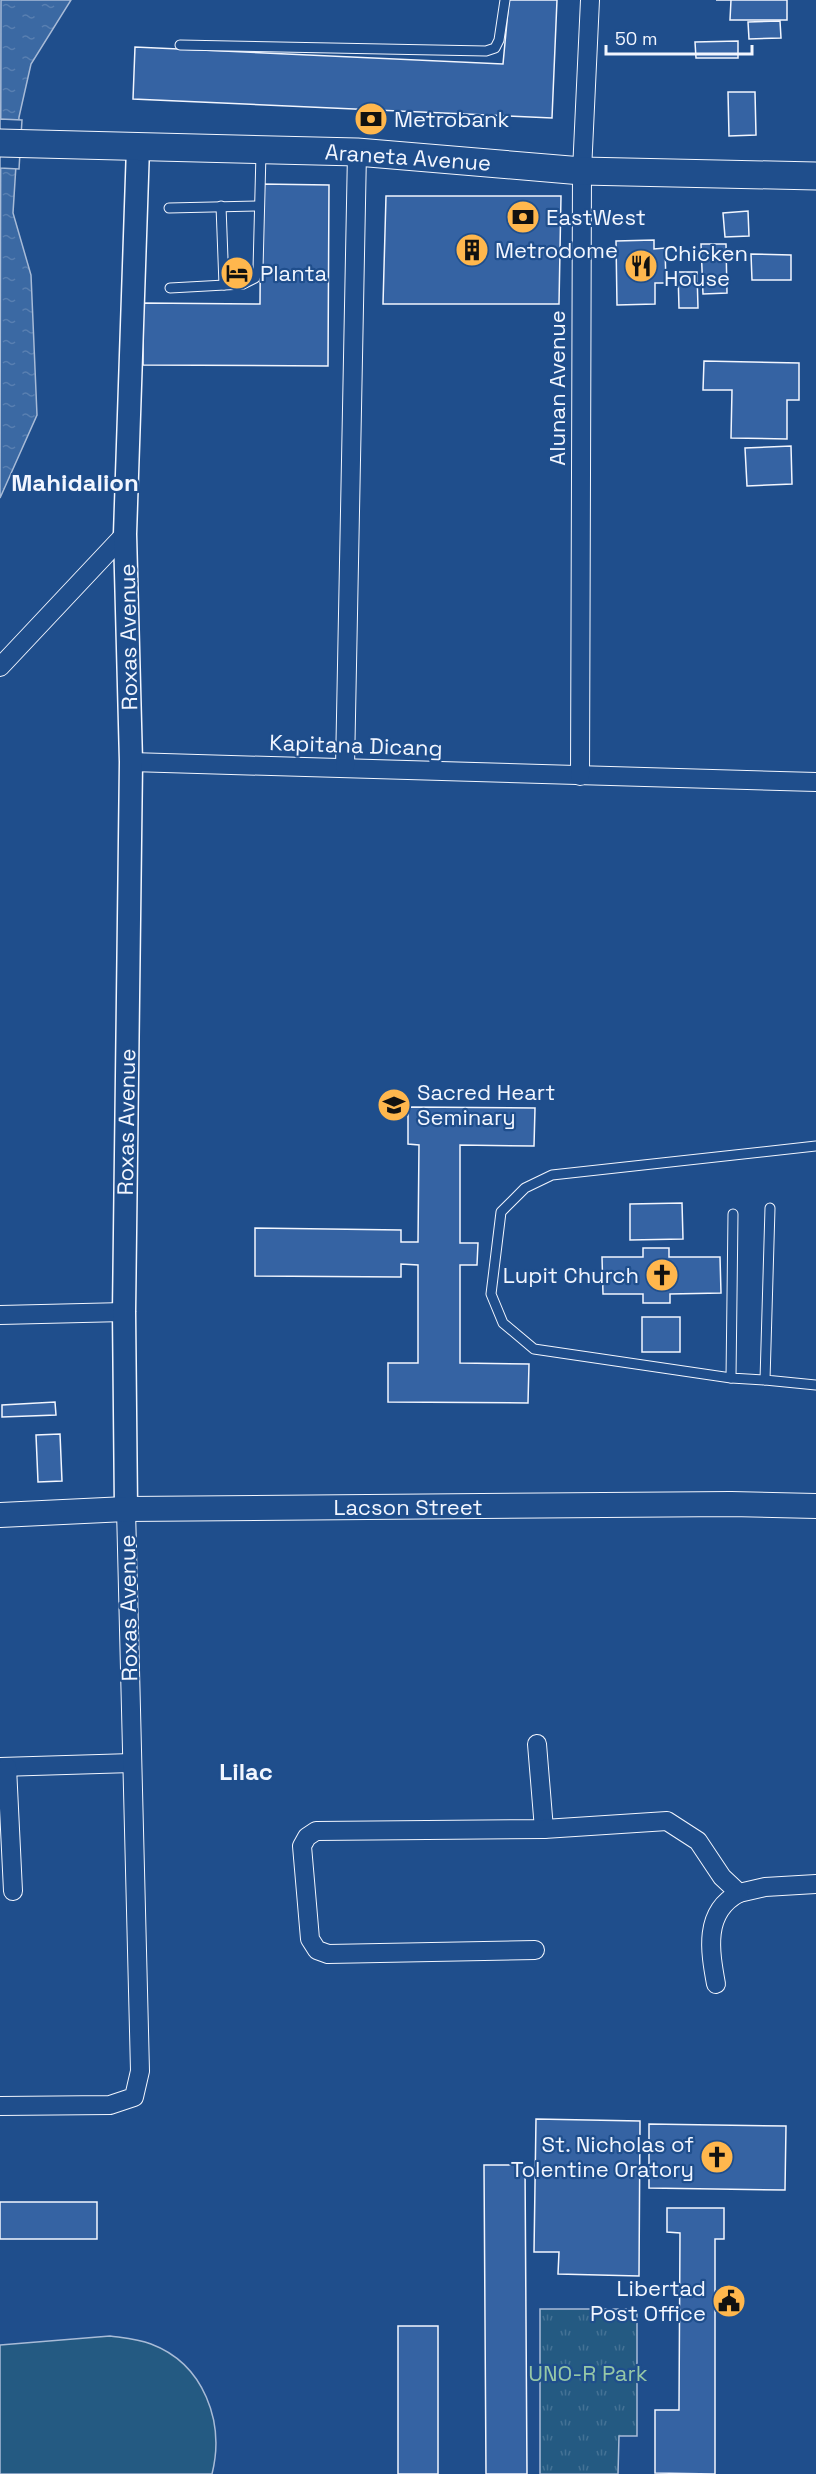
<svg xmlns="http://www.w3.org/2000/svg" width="816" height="2474" font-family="'Space Grotesk',sans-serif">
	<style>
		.grass { fill: #245a82; stroke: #a8bbd7; stroke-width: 1.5 }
		.park { fill: url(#park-tufts); stroke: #a8bbd7; stroke-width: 1.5 }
		.water { fill: url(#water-ripples); stroke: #a8bbd7; stroke-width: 1.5 }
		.pier { fill: #1f4e8c; stroke: #a8bbd7; stroke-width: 1.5 }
		.building { fill: #3563a3; stroke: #f2f6ff; stroke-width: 1.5 }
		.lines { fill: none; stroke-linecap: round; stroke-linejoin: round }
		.service-casing { stroke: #f2f6ff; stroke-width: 11 }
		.minor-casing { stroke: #f2f6ff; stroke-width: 20 }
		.tertiary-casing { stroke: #f2f6ff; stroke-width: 25 }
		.secondary-casing { stroke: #f2f6ff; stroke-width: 26 }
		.primary-casing { stroke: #f2f6ff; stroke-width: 29 }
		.service { stroke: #1f4e8c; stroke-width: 9 }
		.minor { stroke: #1f4e8c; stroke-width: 18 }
		.tertiary { stroke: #1f4e8c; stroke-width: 22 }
		.secondary { stroke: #1f4e8c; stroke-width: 24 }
		.primary { stroke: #1f4e8c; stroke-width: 27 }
		.labels { text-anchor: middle; stroke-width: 4.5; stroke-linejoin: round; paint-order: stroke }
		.poi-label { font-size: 22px; fill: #f2f6ff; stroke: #1f4e8c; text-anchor: start }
		.street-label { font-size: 22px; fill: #f2f6ff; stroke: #1f4e8c }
		.park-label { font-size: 22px; fill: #97c8a6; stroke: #1f4e8c }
		.neighbourhood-label { font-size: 24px; font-weight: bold; fill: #f2f6ff; stroke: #1f4e8c }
	</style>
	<defs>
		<pattern id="park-tufts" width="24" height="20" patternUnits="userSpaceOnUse" patternTransform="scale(1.5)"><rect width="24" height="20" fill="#245a82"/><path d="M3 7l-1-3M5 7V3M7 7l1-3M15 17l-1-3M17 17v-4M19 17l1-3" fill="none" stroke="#447295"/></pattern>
		<pattern id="water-ripples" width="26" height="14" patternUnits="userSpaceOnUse" patternTransform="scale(1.5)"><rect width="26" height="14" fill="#3b69a3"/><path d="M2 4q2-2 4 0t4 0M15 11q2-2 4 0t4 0" fill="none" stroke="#587fb1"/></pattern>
	</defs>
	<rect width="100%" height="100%" fill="#1f4e8c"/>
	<!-- grass -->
	<path class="grass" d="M 110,2336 C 124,2338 138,2339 151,2344 C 204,2364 225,2422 212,2474 L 0,2474 L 0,2345 Z"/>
	<!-- park -->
	<polygon class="park" points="540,2309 637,2309 637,2436 619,2436 618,2474 540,2474"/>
	<!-- water -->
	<polygon class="water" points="1,0 71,0 31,64 19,117 13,213 31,275 37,415 0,498"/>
	<!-- pier -->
	<polygon class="pier" points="0,119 22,120 19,169 0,168"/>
	<!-- building -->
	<g class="building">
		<polygon points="509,0 557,0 552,118 133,99 135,47 503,64"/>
		<polygon points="716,0 787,0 787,20 730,20 731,0"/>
		<polygon points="780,21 781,38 749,39 748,22"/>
		<polygon points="738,41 738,58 696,58 695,42"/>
		<polygon points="728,92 755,92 756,135 729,136"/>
		<polygon points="261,184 329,185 328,366 143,365 143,303 260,304"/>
		<polygon points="386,196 561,196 559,304 383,304"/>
		<polygon points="748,211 749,236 725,237 723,213"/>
		<polygon points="654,240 654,249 665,248 666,283 655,283 655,304 617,305 616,241"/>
		<polygon points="701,244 726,244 727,293 703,294"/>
		<polygon points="751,254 791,255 791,280 752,280"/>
		<polygon points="678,272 697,272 698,308 679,308"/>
		<polygon points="704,361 799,363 799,400 787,400 787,439 731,438 732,390 703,390"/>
		<polygon points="791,446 792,484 747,486 745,448"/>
		<polygon points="408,1107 535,1108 534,1146 460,1145 460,1243 478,1243 477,1265 460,1265 460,1363 529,1364 528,1403 388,1402 388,1363 418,1363 418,1265 401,1264 401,1277 255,1276 255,1228 401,1230 401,1242 418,1242 419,1145 408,1144"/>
		<polygon points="682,1203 683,1239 630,1240 630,1204"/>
		<polygon points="643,1248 669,1248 669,1257 720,1257 721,1293 670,1294 670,1303 643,1303 643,1294 603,1294 602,1257 643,1257"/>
		<rect x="642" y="1317" width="38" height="35"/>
		<polygon points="55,1402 56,1415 2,1417 2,1405"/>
		<polygon points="60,1434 62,1481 38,1482 36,1435"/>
		<polygon points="536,2119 640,2121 639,2276 558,2274 559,2252 534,2252"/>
		<polygon points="649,2124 786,2126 785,2190 649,2188"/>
		<polygon points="484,2165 525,2165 527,2474 486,2474"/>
		<rect x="0" y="2202" width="97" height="37"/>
		<polygon points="667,2208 724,2208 724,2239 715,2239 715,2474 655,2473 655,2410 679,2410 680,2233 667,2232"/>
		<rect x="398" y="2326" width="40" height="148"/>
	</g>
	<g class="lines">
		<!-- service casing -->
		<g class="service-casing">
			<g id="service">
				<polyline points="180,45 486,51 495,48 499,40 505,0"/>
				<polyline points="221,206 224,285"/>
				<polyline points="169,208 259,206"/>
				<polyline points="170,288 243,284 255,278 258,269 261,153"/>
				<polyline points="770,1208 765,1380 816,1385"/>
				<polyline points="733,1214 731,1378 765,1380"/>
				<polyline points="731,1378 534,1349 503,1323 491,1294 501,1212 525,1188 552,1175 816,1146"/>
			</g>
		</g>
		<!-- minor casing -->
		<g class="minor-casing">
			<g id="minor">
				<polyline points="0,667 125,534"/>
				<polyline points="131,762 816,782"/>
				<polyline points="345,768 357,152"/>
				<polyline points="580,776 582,171 590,0"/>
				<polyline points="0,1315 124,1312"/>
				<polyline points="537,1744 544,1829"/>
				<polyline points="0,1767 132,1763"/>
				<polyline points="7,1767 13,1891"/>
				<polyline points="535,1950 328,1954 317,1950 310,1939 302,1846 307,1837 316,1831 544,1829 667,1821 698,1841 722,1877 739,1893 765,1887 816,1884"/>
				<path d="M 716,1984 C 710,1951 703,1912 739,1893"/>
				<polyline points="0,2106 110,2105 134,2097 140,2071 126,1509"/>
			</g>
		</g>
		<!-- tertiary casing -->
		<g class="tertiary-casing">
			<polyline id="tertiary" points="126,1509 124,1312 131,762 125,534 138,147"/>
		</g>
		<!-- secondary casing -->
		<g class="secondary-casing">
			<polyline id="secondary" points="0,1515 126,1509 731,1504 816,1506"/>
		</g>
		<!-- primary casing -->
		<g class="primary-casing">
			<polyline id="primary" points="0,143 357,152 582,171 816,176"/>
		</g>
		<!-- service -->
		<use href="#service" class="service"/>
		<!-- minor -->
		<use href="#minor" class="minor"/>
		<!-- tertiary -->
		<use href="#tertiary" class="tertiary"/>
		<!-- secondary -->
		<use href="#secondary" class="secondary"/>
		<!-- primary -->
		<use href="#primary" class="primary"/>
	</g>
	<!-- icons -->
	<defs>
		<g id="bank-disc" transform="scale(1.725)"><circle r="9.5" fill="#ffb74d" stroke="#1f4e8c"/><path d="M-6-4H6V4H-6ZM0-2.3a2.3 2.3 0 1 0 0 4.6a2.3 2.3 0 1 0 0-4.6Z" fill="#111"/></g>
		<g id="building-disc" transform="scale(1.725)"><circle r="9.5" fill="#ffb74d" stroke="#1f4e8c"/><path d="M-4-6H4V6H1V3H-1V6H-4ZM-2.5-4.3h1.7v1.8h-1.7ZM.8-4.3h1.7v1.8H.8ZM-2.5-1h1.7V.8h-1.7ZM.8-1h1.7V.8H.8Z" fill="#111"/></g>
		<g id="restaurant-disc" transform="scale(1.725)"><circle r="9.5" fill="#ffb74d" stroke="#1f4e8c"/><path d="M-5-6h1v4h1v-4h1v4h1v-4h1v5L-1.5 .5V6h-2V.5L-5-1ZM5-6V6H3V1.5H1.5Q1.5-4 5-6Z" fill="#111"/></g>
		<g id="hotel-disc" transform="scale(1.725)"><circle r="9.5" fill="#ffb74d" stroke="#1f4e8c"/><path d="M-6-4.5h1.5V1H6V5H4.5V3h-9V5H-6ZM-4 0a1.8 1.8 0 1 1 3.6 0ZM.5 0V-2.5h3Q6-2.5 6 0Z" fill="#111"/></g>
		<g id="university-disc" transform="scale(1.725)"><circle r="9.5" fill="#ffb74d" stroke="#1f4e8c"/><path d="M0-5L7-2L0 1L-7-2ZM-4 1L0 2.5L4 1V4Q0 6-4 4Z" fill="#111"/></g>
		<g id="church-disc" transform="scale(1.725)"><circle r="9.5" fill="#ffb74d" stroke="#1f4e8c"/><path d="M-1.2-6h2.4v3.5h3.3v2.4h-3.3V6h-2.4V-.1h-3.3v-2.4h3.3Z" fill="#111"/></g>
		<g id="civic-disc" transform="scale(1.725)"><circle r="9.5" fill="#ffb74d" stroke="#1f4e8c"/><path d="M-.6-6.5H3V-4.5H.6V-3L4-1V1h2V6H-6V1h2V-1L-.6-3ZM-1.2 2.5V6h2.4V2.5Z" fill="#111"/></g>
	</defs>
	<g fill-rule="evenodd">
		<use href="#bank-disc" x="371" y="119"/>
		<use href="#bank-disc" x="523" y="217"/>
		<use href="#building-disc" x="472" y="250"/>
		<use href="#restaurant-disc" x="641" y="266"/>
		<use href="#hotel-disc" x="237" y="273"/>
		<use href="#university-disc" x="394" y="1105"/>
		<use href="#church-disc" x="662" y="1275"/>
		<use href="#church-disc" x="717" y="2157"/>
		<use href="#civic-disc" x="729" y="2301"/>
	</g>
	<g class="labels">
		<!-- poi labels -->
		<g class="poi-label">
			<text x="394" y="127">Metrobank</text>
			<text x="546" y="225">EastWest</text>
			<text x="495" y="258">Metrodome</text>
			<text x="664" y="261">Chicken<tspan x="664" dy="25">House</tspan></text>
			<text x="260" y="281">Planta</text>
			<text x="417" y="1100">Sacred Heart<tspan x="417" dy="25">Seminary</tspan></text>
			<text x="639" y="1283" text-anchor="end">Lupit Church</text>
			<text x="694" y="2152" text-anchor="end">St. Nicholas of<tspan x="694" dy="25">Tolentine Oratory</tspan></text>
			<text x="706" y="2296" text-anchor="end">Libertad<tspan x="706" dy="25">Post Office</tspan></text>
		</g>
		<!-- street labels -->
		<g class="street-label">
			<text transform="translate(408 157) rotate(4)" y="8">Araneta Avenue</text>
			<text transform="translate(557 388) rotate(-90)" y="8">Alunan Avenue</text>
			<text transform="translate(128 637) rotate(-91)" y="8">Roxas Avenue</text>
			<text transform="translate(356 745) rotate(2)" y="8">Kapitana Dicang</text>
			<text transform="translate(126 1122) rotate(-89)" y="8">Roxas Avenue</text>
			<text x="408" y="1515">Lacson Street</text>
			<text transform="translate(128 1608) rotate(-91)" y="8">Roxas Avenue</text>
		</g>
		<!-- park labels -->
		<g class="park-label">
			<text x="588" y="2381">UNO-R Park</text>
		</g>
		<!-- neighbourhood labels -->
		<g class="neighbourhood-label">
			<text x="75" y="491">Mahidalion</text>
			<text x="246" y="1780">Lilac</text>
		</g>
	</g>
	<!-- scale -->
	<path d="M606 45v9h146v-9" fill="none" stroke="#f2f6ff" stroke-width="3"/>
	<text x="615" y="45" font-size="18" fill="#f2f6ff" stroke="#1f4e8c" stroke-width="4.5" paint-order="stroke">50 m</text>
</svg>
